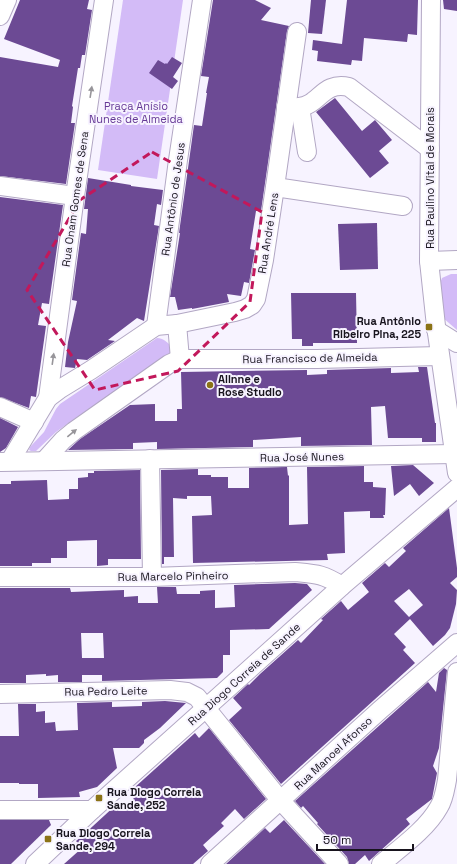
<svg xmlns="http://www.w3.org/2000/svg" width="457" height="864" font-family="'Space Grotesk',sans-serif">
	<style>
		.park { fill: #d3bbf7 }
		.building { fill: #6c4a94; fill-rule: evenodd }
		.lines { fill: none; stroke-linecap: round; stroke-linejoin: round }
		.minor-casing { stroke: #b2a7c4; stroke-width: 20 }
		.minor { stroke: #fff; stroke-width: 18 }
		.oneway { fill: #97959a }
		.marked { fill: none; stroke: #c2185b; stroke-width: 3; stroke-dasharray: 8 5; stroke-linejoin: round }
		.poi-dot { fill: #8b7316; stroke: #f7f3ff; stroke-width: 1.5 }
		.labels { text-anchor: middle; stroke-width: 4; stroke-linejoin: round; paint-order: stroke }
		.park-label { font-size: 11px; fill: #663996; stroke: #f7f3ff }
		.street-label { font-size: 11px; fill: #18141e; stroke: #f7f3ff }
		.poi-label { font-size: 11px; font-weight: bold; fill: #18141e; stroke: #f7f3ff; text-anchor: start }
	</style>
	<rect width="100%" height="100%" fill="#f7f3ff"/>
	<!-- park -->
	<g class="park">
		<polygon points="123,0 183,0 157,179 98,170"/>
		<polygon points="451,274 457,274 457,330 442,317 435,296 442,278"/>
		<path d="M 157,338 C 163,338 167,342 171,346 L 171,353 L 74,419 L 56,432 L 36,451 L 31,451 L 29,450 L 30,447 L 44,432 L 56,409 L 60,404 Z"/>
	</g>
	<!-- building -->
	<g class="building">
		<polygon points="20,0 89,0 87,9 92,10 85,55 82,55 80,68 78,68 72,106 73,107 71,123 75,123 66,184 0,176 0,57 58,67 60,60 4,39"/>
		<polygon points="213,0 255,0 271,8 261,20 289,26 287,31 261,211 256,211 250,249 255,250 249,283 244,282 241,296 227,294 229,302 192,309 192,308 178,310 175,297 170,297 180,233 179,233 194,125 202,126 207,93 206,93 209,77 201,76"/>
		<polygon points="311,0 326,0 322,34 308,33"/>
		<polygon points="347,0 418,0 417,35 408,34 407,42 364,38 362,61 352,60 351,65 317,61 318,51 312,50 313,40 342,44"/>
		<polygon points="443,0 457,0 457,11 444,9"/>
		<polygon points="172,57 182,63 173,77 178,81 172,89 149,73 158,60 165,64 166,63 167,64"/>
		<polygon points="335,98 362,131 375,120 392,140 379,151 389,163 370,178 316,112"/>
		<polygon points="88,178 131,185 131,186 163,190 161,205 157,204 154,225 159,226 144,321 137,318 108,340 115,341 87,360 77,359 75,368 65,367 68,342 77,301 72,300 81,233 86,234 88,209 84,209"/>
		<polygon points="0,197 63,205 49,304 42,303 38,325 46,326 36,397 31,396 29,408 0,397"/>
		<polygon points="377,223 378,269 340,270 338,224"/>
		<polygon points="291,293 356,293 357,343 313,343 313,346 302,346 302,339 292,339"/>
		<polygon points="418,367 427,367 435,423 436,423 436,442 422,442 422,438 388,438 385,406 371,407 372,445 301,446 301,437 253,440 253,447 157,449 157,442 133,443 133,449 68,450 80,439 130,405 155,404 155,421 177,421 177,409 182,409 181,372 307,370 307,375 327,374 327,370 391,368 391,373 419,372"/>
		<polygon points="0,418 18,427 6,448 0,452"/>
		<polygon points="413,465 434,483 419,496 410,484 394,496 391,466"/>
		<polygon points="364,466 364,482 373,482 373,487 386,488 385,515 383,515 384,518 370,518 370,511 344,512 345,553 327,554 328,560 193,563 192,516 212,515 211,496 187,496 187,499 173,498 174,557 164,557 164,564 162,564 161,470 198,469 198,475 211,475 211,477 228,477 228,488 249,488 249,468 287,467 288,476 289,475 289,525 308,524 307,467"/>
		<polygon points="140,470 141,559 108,559 108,565 97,566 97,540 67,541 67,558 51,558 51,563 32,563 32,566 0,566 0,484 11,484 11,481 47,480 48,500 69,499 69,489 78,489 78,478 88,477 88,473 94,473 94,471"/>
		<path d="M 449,508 L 457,568 L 457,577 L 450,583 L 457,590 L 456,604 L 450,628 L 445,635 L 433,646 L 410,619 L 394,634 L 406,647 L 403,650 L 415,663 L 281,784 L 229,720 L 242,708 L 233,698 L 248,684 L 249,685 L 260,674 L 298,640 L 301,643 L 323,620 L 321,619 L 341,601 L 348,610 L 369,592 L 362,583 L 385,563 L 389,567 L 406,551 L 403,548 ZM 409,589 L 423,605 L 409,617 L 394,601 Z"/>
		<path d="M 295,583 L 307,584 L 312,590 L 269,629 L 230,630 L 230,655 L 223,655 L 223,672 L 217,678 L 102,681 L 102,675 L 82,675 L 82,682 L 58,682 L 58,675 L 46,676 L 46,674 L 26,675 L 26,683 L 0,683 L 0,588 L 70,588 L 71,592 L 124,590 L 124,597 L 138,596 L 138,603 L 158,603 L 157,587 L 176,587 L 177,594 L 200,594 L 200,591 L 215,590 L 215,608 L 235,607 L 234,585 ZM 81,633 L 103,633 L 104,658 L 82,658 Z"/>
		<polygon points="444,668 447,670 439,748 433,766 437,773 432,799 406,819 410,824 369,861 365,855 355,864 349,864 347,857 317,824 318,823 303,806 301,808 295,801 428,682 436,692 439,673"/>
		<polygon points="165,701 186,703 160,728 144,740 144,743 139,748 113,748 117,768 97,787 79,792 80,797 38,798 38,784 19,784 19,783 0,783 0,736 19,736 18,704 36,704 36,712 45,711 45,723 55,722 56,731 78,730 77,703 112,702 112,707 142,706 142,702"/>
		<polygon points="209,728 266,799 244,819 235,809 221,823 224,826 203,845 208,851 193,864 64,864 82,848 76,841 81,837 117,804 122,810 139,793 134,788 195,733 199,738"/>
		<polygon points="0,820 49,820 51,825 11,864 0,864"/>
		<polygon points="284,820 325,864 226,864 265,828 270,833"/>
	</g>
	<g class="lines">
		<!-- minor casing -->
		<g class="minor-casing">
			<g id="minor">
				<polyline points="431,0 429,261 436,326 457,473"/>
				<polyline points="0,16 7,0"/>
				<path d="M 286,107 C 290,107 295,108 299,107 C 320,105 322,81 349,87 L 430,149"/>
				<polyline points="300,107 307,152"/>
				<polyline points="0,186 75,196"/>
				<polyline points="275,187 403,206"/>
				<polyline points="429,261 457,260"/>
				<polyline points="177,324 180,359"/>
				<polyline points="156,326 178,160 202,0"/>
				<polyline points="436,330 457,343"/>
				<polyline points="48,398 75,196 104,0"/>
				<polyline points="0,407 34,422"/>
				<polyline points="150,459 152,577"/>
				<polyline points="10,461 48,398 60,389 91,370 156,326 177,324 235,312 245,309 252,305 256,299 264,260 275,187 297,32"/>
				<polyline points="44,461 63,440 74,431 169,364 180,359 317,359 440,356"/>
				<polyline points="1,462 454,454"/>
				<path d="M 0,577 L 152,577 L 295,572 C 317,574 323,574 342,586"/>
				<polyline points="0,694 170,690 187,692 197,697 281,801 339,864"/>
				<polyline points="0,810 92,810"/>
				<polyline points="35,864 92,810 342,586 457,488"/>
				<polyline points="210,864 380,710 457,643"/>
				<path d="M 381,864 C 400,848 427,829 439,807 C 444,799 445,790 447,780 L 457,672"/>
			</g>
		</g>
		<!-- minor -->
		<use href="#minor" class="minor"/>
	</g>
	<!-- one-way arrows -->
	<defs><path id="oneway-solid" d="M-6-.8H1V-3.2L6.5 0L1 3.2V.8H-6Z"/></defs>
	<g class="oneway">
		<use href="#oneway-solid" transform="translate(91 92) rotate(-81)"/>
		<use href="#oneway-solid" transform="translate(53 359) rotate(-82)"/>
		<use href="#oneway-solid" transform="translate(72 433) rotate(-39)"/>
	</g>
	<!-- marked area -->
	<path class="marked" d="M 152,152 L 262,212 L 250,302 L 178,371 L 95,390 L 27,290 L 80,200 Z"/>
	<!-- markers -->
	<g class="poi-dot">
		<rect x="425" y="323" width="8" height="8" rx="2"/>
		<circle cx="210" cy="385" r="4"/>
		<rect x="95" y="794" width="8" height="8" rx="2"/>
		<rect x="44" y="835" width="8" height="8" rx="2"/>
	</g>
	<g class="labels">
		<!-- park labels -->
		<g class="park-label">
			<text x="136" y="110">Praça Anísio<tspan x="136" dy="13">Nunes de Almeida</tspan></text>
		</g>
		<!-- street labels -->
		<g class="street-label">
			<text transform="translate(430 178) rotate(-90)" y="4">Rua Paulino Vital de Morais</text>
			<text transform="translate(75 199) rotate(-82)" y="4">Rua Onam Gomes de Sena</text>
			<text transform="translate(173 199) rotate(-82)" y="4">Rua Antônio de Jesus</text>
			<text transform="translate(268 233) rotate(-81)" y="4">Rua André Lens</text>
			<text transform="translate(310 358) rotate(-1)" y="4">Rua Francisco de Almeida</text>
			<text transform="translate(302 457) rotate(-1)" y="4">Rua José Nunes</text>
			<text transform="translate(173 576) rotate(-1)" y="4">Rua Marcelo Pinheiro</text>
			<text transform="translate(244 674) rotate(-42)" y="4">Rua Diogo Correia de Sande</text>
			<text transform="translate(106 691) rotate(-1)" y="4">Rua Pedro Leite</text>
			<text transform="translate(333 753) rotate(-43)" y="4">Rua Manoel Afonso</text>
		</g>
		<!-- poi labels -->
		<g class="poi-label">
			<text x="421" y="325" text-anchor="end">Rua Antônio<tspan x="421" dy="13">Ribeiro Pina, 225</tspan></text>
			<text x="218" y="383">Alinne e<tspan x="218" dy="13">Rose Studio</tspan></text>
			<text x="107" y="796">Rua Diogo Correia<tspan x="107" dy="13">Sande, 252</tspan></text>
			<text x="56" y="837">Rua Diogo Correia<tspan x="56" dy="13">Sande, 294</tspan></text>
		</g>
	</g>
	<!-- scale -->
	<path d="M317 844v6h96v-6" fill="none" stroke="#18141e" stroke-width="2"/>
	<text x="323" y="844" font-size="12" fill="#18141e" stroke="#f7f3ff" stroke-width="3" paint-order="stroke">50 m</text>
</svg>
